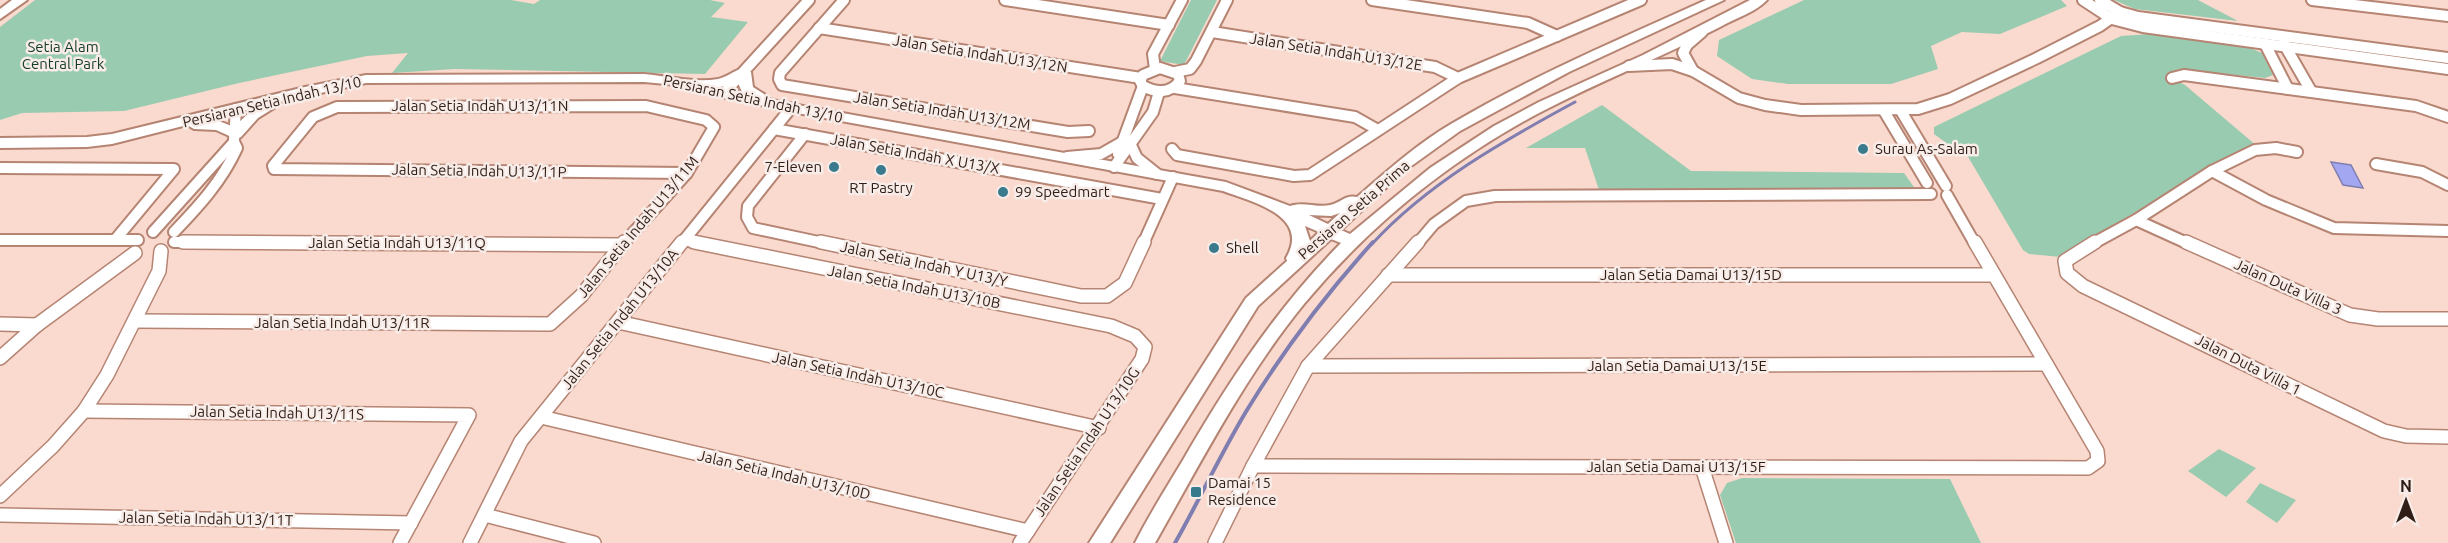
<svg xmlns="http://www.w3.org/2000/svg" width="2448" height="543" font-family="Ubuntu,sans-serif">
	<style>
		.green { fill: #99cbb0 }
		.water { fill: #a3a7f2; stroke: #807eb0; stroke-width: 1.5 }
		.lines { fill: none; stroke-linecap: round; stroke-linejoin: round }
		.stream-far1 { stroke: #807eb0; stroke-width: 3 }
		.stream { stroke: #807eb0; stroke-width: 4 }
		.street-far1-casing { stroke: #b58473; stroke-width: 14 }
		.street-casing { stroke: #b58473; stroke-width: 16 }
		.secondary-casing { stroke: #b58473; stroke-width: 4 }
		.street-far1 { stroke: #fff; stroke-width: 10 }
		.street { stroke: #fff; stroke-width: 13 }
		.secondary { fill: #fff; fill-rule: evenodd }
		.poi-dot { fill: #3a7a8d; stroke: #f7ece8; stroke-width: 2 }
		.labels { text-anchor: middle; stroke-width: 5; stroke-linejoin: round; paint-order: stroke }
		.park-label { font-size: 15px; fill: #143b29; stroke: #f7ece8 }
		.street-label { font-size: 15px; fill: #301d16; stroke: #f7ece8 }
		.poi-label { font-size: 15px; fill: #301d16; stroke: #f7ece8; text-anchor: start }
	</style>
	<rect width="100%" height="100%" fill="#fadace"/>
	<!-- green -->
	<g class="green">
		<polygon points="35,0 511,0 534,4 540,0 710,0 725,3 711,17 748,22 705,74 455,69 392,73 408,53 367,56 239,83 124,111 22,113 0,120 0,27"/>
		<polygon points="1191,0 1217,0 1184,65 1160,61"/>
		<polygon points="1804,0 2061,0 2067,6 2000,34 1962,32 1931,46 1938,69 1891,84 1788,84 1752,79 1717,56 1719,40"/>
		<polygon points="2114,0 2198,0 2238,21 2135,9"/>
		<polygon points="2150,34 2248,47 2262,53 2273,75 2265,78 2178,69 2166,76 2185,85 2257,146 2230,155 2061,257 2029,254 2023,250 1967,155 1956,150 1934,134 1934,127 2121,36"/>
		<polygon points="1602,105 1691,171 1904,173 1916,190 1599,190 1585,148 1526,148"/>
		<polygon points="2219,449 2256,468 2226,497 2188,471"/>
		<polygon points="1742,478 1950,479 1981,543 1736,543 1720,495 1727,483"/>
		<polygon points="2260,483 2296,500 2277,523 2246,502"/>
	</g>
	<!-- water -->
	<polygon class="water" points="2331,162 2351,165 2363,188 2343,185"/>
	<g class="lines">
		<!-- stream-far1 -->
		<path class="stream-far1" d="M 1372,244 C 1428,183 1503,141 1575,102"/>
		<!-- stream -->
		<path class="stream" d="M 1175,543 C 1200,499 1221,453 1247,410 C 1283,351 1326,294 1373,242"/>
		<!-- street-far1 casing -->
		<g class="street-far1-casing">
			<g id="street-far1">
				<polyline points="844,0 780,73 779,79 782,85 1068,132 1089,131"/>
				<polyline points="1005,0 1169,25"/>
				<polyline points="1372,0 1528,23 1557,36"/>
				<polyline points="2083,0 2112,19 2143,27 2448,69"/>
				<polyline points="2100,0 2120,12 2138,17 2448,58"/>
				<polyline points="2312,0 2448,16"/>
				<polyline points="819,28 1141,78"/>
				<polyline points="1212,32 1435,67 1458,78"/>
				<polyline points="2265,44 2288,89"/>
				<polyline points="2284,44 2311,91"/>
				<polyline points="1629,66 1672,64 1693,71 1739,98 1765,105 1801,110 1918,109 1950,99 2037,58 2100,26 2120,12"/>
				<path d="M 1160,68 L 1178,74 L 1180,81 C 1170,94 1156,93 1143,86 L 1140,81 L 1143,75 Z"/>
				<polyline points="1155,69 1153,54 1182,0"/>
				<polyline points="1693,71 1683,53 1687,45 1702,32"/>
				<polyline points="1175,72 1190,69 1196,61 1227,0"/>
				<polyline points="2172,78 2184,75 2416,106 2448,117"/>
				<polyline points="1175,88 1355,117 1378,130"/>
				<polyline points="724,93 809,0"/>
				<polygon points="646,106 706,120 714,127 687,173 274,169 273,166 313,117 337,107"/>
				<polyline points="1884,111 1927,183"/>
				<polyline points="1901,111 1946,186"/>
				<polyline points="774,129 1162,199"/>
				<polyline points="805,134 748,206 747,217 753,228 828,244"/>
				<polyline points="234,140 236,109"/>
				<polyline points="1130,143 1137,158 1157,174"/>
				<polyline points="1172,149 1177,155 1294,176 1310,175 1458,78 1641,0"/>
				<polyline points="1118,154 1143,86"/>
				<polyline points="1067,157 1101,154 1122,142"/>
				<polyline points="2376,164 2422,172 2448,185"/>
				<polyline points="1114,167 1153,112 1159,92"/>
				<polyline points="0,168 174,169 115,240"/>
				<polyline points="2212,171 2266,200 2334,228 2448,231"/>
				<polyline points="1947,195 1975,244"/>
				<polyline points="2136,220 2189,244"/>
				<polyline points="153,232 234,142"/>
				<path d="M 174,232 C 199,206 222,181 237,148 L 234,142"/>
				<polyline points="0,240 138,240"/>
				<polyline points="684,240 702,244"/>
				<polyline points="174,242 406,244"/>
				<polyline points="623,244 687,173"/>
				<polyline points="681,244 791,108"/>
				<polyline points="1143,244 1173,177"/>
				<polyline points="1417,244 1434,224 1466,201 1495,196 1931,194"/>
				<polyline points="2092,244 2136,220 2212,171 2255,150 2276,148 2297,152"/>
			</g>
		</g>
		<!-- street casing -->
		<g class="street-casing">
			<g id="street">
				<polyline points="183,242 621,245"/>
				<polyline points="694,242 1111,326 1135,336 1145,347 1142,359 1020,543"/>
				<polyline points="821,242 1081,296 1107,296 1125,283 1144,242"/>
				<polyline points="2095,242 2065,261 2067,273 2083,286 2384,431 2406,436 2448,437"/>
				<polyline points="2186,242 2350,315 2378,319 2448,319"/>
				<polyline points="1388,275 1993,275"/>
				<polyline points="135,321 550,324 581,296 624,242"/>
				<polyline points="618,322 1099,428"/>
				<polyline points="0,324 37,325"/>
				<polyline points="0,358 37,325 135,253"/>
				<polyline points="1308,366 2046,364"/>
				<polyline points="84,411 469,415 400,543"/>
				<polyline points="541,417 1028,531"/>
				<polyline points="1253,466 2088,468 2098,461 2097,451 1975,242"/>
				<polyline points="1702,467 1726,543"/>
				<polyline points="0,496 53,446 84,411 107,375 159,271 161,251"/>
				<polyline points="0,515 411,523"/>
				<polyline points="485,515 594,543"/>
				<polyline points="470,543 521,441 682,242"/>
				<polyline points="1215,543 1253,466 1308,366 1418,242"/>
			</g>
		</g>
		<!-- secondary casing -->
		<g class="secondary-casing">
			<g id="secondary">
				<polygon points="12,0 27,0 0,19 0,9"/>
				<path d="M 1706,0 L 1724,0 L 1569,72 L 1460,131 L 1403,172 L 1341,230 L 1350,234 L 1430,168 L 1494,126 L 1539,102 L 1643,55 L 1750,0 L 1767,0 C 1756,12 1734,19 1720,27 C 1660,58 1598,82 1539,113 C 1449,161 1369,226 1304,304 C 1245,376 1201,462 1155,543 L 1135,543 C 1149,515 1167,487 1183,460 C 1228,382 1277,308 1341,243 L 1331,239 L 1258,306 L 1110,543 L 1089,543 L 1246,298 L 1287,261 L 1286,258 C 1311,216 1253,202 1223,191 L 781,110 L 677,85 L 644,82 L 366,83 L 275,103 L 274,108 L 258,118 L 241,137 L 236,139 L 216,130 L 194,129 L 187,125 L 112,144 L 87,147 L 0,148 L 0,138 L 87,137 L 112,134 L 305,87 L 366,75 L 644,74 C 669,76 694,83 718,79 C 727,77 735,70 744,68 L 751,72 L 753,87 L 764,94 L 766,98 L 781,102 L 1226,182 L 1290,206 C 1303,201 1317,208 1330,205 C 1340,203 1346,194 1357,197 C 1387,171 1417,144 1451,124 C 1532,76 1620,39 1706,0 ZM 737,81 L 742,92 L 721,87 ZM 254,108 L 234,127 L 219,121 L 205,120 ZM 1340,213 L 1328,224 L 1309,215 L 1331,216 ZM 1305,226 L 1319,232 L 1310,241 Z"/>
			</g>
		</g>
		<!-- street-far1 -->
		<use href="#street-far1" class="street-far1"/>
		<!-- street -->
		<use href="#street" class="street"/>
		<!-- secondary -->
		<use href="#secondary" class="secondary"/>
	</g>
	<!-- markers -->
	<g class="poi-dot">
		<circle cx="1863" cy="149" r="6"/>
		<circle cx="834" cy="167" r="6"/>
		<circle cx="881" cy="170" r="6"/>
		<circle cx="1003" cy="192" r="6"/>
		<circle cx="1214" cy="248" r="6"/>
		<rect x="1190" y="486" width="12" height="12" rx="3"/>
	</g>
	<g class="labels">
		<!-- park labels -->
		<g class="park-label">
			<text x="63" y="52">Setia Alam<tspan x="63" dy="17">Central Park</tspan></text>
		</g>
		<!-- street labels -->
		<g class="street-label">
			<text transform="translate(1336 52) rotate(9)" y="5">Jalan Setia Indah U13/12E</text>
			<text transform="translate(980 54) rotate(9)" y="5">Jalan Setia Indah U13/12N</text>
			<text transform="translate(753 99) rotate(12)" y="5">Persiaran Setia Indah 13/10</text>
			<text transform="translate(272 102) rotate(-13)" y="5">Persiaran Setia Indah 13/10</text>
			<text x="480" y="111">Jalan Setia Indah U13/11N</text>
			<text transform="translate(942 111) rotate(9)" y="5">Jalan Setia Indah U13/12M</text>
			<text transform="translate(915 154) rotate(10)" y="5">Jalan Setia Indah X U13/X</text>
			<text transform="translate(479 171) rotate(1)" y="5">Jalan Setia Indah U13/11P</text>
			<text transform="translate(1354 210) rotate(-41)" y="5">Persiaran Setia Prima</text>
			<text transform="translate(638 227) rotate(-50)" y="5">Jalan Setia Indah U13/11M</text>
			<text x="397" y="248">Jalan Setia Indah U13/11Q</text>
			<text transform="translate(924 264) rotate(12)" y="5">Jalan Setia Indah Y U13/Y</text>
			<text x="1691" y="280">Jalan Setia Damai U13/15D</text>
			<text transform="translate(914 287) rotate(11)" y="5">Jalan Setia Indah U13/10B</text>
			<text transform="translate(2288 287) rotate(24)" y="5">Jalan Duta Villa 3</text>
			<text transform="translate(620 319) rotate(-51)" y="5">Jalan Setia Indah U13/10A</text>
			<text x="342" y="328">Jalan Setia Indah U13/11R</text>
			<text transform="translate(2248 365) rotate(27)" y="5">Jalan Duta Villa 1</text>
			<text x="1677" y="371">Jalan Setia Damai U13/15E</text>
			<text transform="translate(858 375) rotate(12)" y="5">Jalan Setia Indah U13/10C</text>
			<text transform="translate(277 413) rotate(1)" y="5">Jalan Setia Indah U13/11S</text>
			<text transform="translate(1087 442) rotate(-56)" y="5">Jalan Setia Indah U13/10G</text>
			<text x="1676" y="472">Jalan Setia Damai U13/15F</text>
			<text transform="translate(784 475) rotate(13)" y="5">Jalan Setia Indah U13/10D</text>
			<text transform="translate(206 519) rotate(1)" y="5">Jalan Setia Indah U13/11T</text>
		</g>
		<!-- poi labels -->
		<g class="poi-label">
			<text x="1875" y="154">Surau As-Salam</text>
			<text x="822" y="172" text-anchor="end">7-Eleven</text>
			<text x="881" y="193" text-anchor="middle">RT Pastry</text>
			<text x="1015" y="197">99 Speedmart</text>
			<text x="1226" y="253">Shell</text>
			<text x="1208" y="488">Damai 15<tspan x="1208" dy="17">Residence</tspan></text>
		</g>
	</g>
	<!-- north arrow -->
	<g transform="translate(2406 501)" stroke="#f7ece8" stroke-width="4.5" paint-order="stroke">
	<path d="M0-4.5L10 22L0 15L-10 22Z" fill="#301d16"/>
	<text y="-9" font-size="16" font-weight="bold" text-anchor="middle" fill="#301d16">N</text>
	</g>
</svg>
